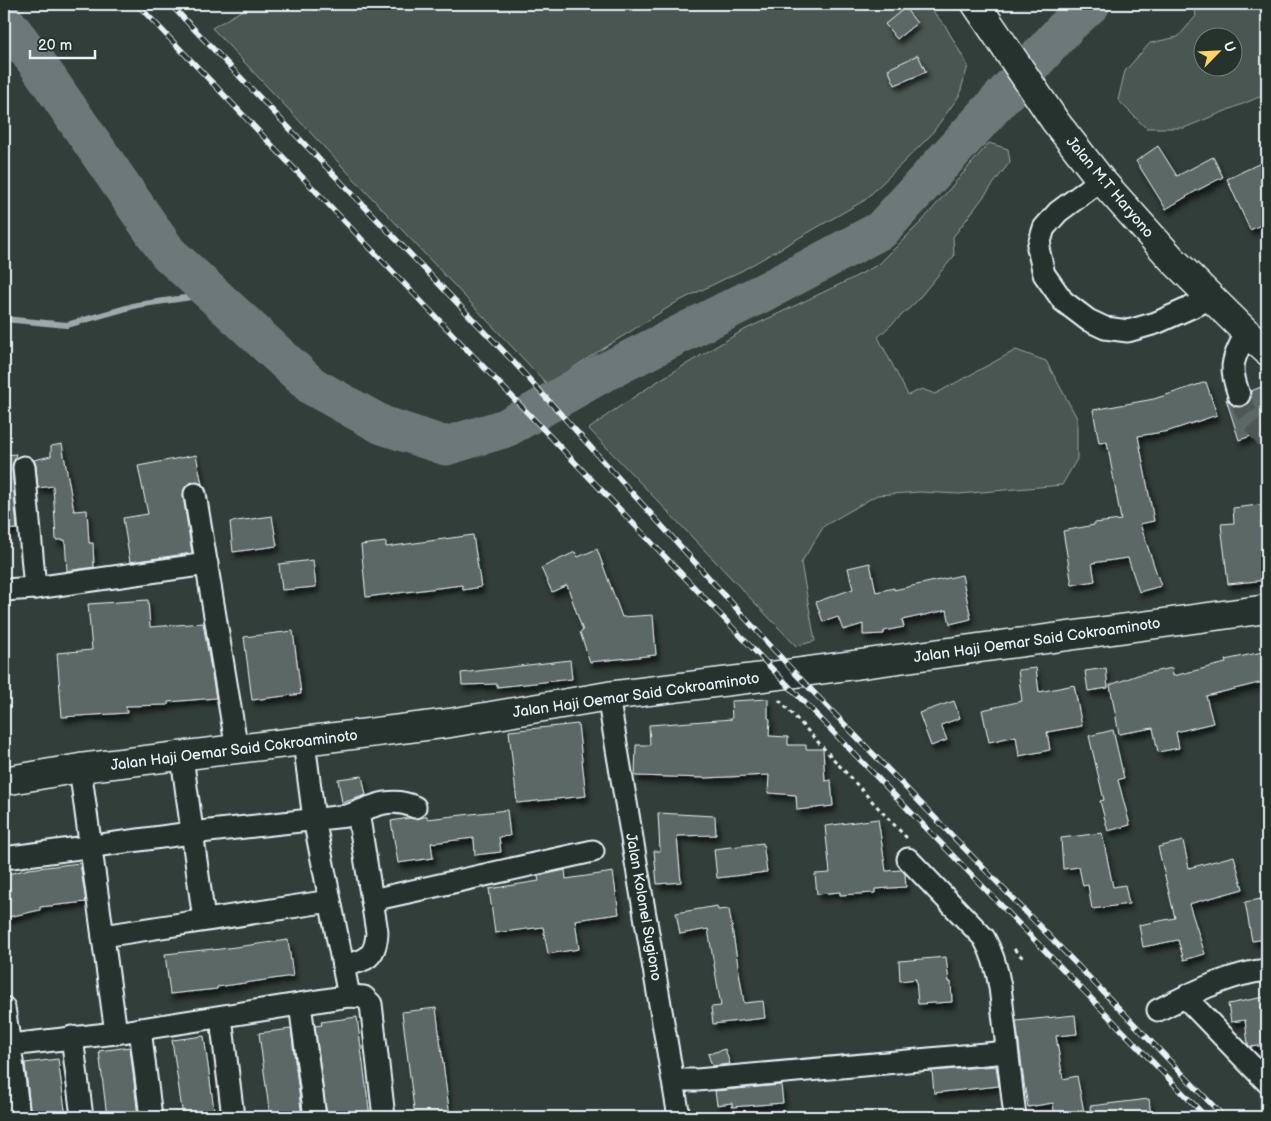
<svg xmlns="http://www.w3.org/2000/svg" width="1271" height="1121" font-family="'Balsamiq Sans',sans-serif">
	<style>
		.green { fill: #495651; stroke: #98a4a4; fill-rule: evenodd }
		.lines { fill: none; stroke-linecap: round; stroke-linejoin: round }
		.stream { stroke: #9ea9ab; stroke-width: 6 }
		.river { stroke: #6d7978; stroke-width: 39 }
		.building { fill: #5c6865; stroke: #e8f1f8; filter: url(#shadow) }
		.minor-tunnel { stroke: #4d5956; stroke-width: 21; stroke-dasharray: 21 11; stroke-linecap: butt }
		.minor-casing { stroke: #e8f1f8; stroke-width: 25 }
		.major-casing { stroke: #e8f1f8; stroke-width: 31 }
		.highway-casing { stroke: #e8f1f8; stroke-width: 31 }
		.path { stroke: #e8f1f8; stroke-width: 3; stroke-dasharray: 4 4; stroke-linecap: butt }
		.minor { stroke: #26332d; stroke-width: 21 }
		.major { stroke: #26332d; stroke-width: 28 }
		.highway { stroke: #26332d; stroke-width: 28 }
		.rail-casing { stroke: #e8f1f8; stroke-width: 5.5 }
		.rail { stroke: #26332d; stroke-width: 4; stroke-dasharray: 11; stroke-linecap: butt }
		.labels { text-anchor: middle; stroke-width: 4; stroke-linejoin: round; paint-order: stroke }
		.street-label { font-size: 15px; fill: #e8f1f8; stroke: #26332d }
	</style>
	<defs>
		<filter id="shadow"><feDropShadow dx="3" dy="5.5" stdDeviation="2.5" flood-color="#0009"/></filter>
	</defs>
	<rect width="100%" height="100%" fill="#323e39"/>
	<filter id="ink" filterUnits="userSpaceOnUse"><feTurbulence type="fractalNoise" baseFrequency=".02" numOctaves="2"/><feDisplacementMap in="SourceGraphic" scale="10" xChannelSelector="R" yChannelSelector="G"/><feConvolveMatrix kernelMatrix="1 2 1 2 8 2 1 2 1" color-interpolation-filters="sRGB"/></filter>
	<g filter="url(#ink)">
		<!-- green -->
		<g class="green">
			<polygon points="253,4 927,4 946,27 968,66 959,96 930,136 865,200 743,270 677,302 547,384 212,28"/>
			<path d="M 1194,4 L 1267,4 L 1267,100 L 1262,96 L 1184,128 L 1146,128 L 1118,100 L 1125,71 L 1150,43 L 1178,37 L 1196,16 ZM 1204,38 L 1234,38 L 1234,68 L 1204,68 Z"/>
			<polygon points="989,143 1008,149 1010,162 953,237 954,256 915,303 878,337 908,395 922,389 935,394 1016,350 1046,361 1077,418 1077,459 1062,485 959,494 920,492 877,495 824,526 801,563 815,641 796,646 589,429 610,413 658,381 742,331 851,279 879,264 923,220"/>
		</g>
		<g class="lines">
			<!-- stream -->
			<polyline class="stream" points="4,319 67,325 137,305 212,294"/>
			<!-- river -->
			<polyline class="river" points="4,20 37,63 168,253 312,386 382,425 446,446 506,428 599,375 774,287 881,230 1067,26 1091,4"/>
		</g>
		<!-- building -->
		<g class="building">
			<polygon points="905,8 917,23 897,39 885,24"/>
			<polygon points="918,55 926,72 895,85 888,69"/>
			<polygon points="1158,146 1177,176 1213,157 1223,177 1196,191 1166,209 1136,161"/>
			<polygon points="1267,160 1267,222 1250,230 1227,179"/>
			<polygon points="1206,382 1217,415 1169,431 1138,436 1154,521 1140,524 1161,586 1139,592 1128,558 1092,563 1095,581 1072,585 1063,531 1094,525 1094,523 1121,520 1107,442 1099,443 1093,410 1154,399"/>
			<polygon points="1261,387 1267,404 1267,431 1239,440 1226,399 1236,407 1243,407 1248,404 1251,398 1251,391"/>
			<polygon points="62,444 74,511 87,510 89,543 93,543 94,567 67,571 65,540 56,540 53,486 38,488 36,466 34,460 51,456 51,446"/>
			<polygon points="16,454 12,468 17,529 4,530 4,455"/>
			<polygon points="196,455 202,484 193,482 188,484 184,489 183,496 192,553 130,562 123,518 148,514 138,466"/>
			<polygon points="1267,504 1267,580 1228,584 1221,524 1234,523 1233,508"/>
			<polygon points="272,516 277,546 233,552 230,522"/>
			<polygon points="473,535 481,587 463,590 462,585 366,597 361,545 386,542 386,547"/>
			<polygon points="597,549 622,617 653,615 656,655 590,662 580,632 583,631 567,585 552,592 541,568 575,552 578,557"/>
			<polygon points="313,560 316,587 282,590 279,564"/>
			<polygon points="870,563 876,592 894,588 894,590 962,575 971,619 950,624 947,610 902,620 904,627 884,631 884,634 863,635 863,624 843,630 838,617 823,622 816,602 853,589 848,568"/>
			<polygon points="148,600 150,627 203,623 216,698 168,702 168,705 126,706 127,713 62,717 57,653 92,650 88,604"/>
			<polygon points="293,631 301,694 252,700 244,637"/>
			<polygon points="1267,651 1267,681 1206,696 1213,723 1176,732 1179,748 1158,752 1153,728 1119,734 1110,685 1138,675 1172,668 1173,676 1226,663 1225,660"/>
			<polygon points="570,660 572,679 497,687 497,684 462,685 461,673"/>
			<polygon points="1036,668 1039,692 1074,685 1082,726 1047,732 1050,750 1019,756 1016,736 989,742 982,710 1022,701 1018,670"/>
			<polygon points="1106,668 1108,688 1088,691 1085,671"/>
			<polygon points="768,699 768,718 770,719 769,736 788,737 788,745 806,745 806,749 823,749 825,781 831,780 833,806 797,810 796,795 768,793 769,775 706,778 635,776 636,745 650,745 649,725 732,719 731,701"/>
			<polygon points="954,701 960,718 941,725 947,740 931,746 919,713"/>
			<polygon points="578,724 586,796 517,803 509,731"/>
			<polygon points="1113,730 1124,778 1118,780 1130,825 1108,831 1100,801 1104,800 1089,736"/>
			<polygon points="362,776 366,795 342,803 338,779"/>
			<polygon points="507,810 510,836 499,837 501,852 475,855 474,838 431,843 433,858 398,863 391,821 409,818 417,819 427,816 427,819"/>
			<polygon points="658,813 715,816 716,835 677,836 681,882 657,884 654,851 660,851"/>
			<polygon points="878,819 886,871 902,870 905,874 906,887 875,889 875,893 840,895 840,892 817,894 815,874 830,873 825,826"/>
			<polygon points="1102,833 1113,887 1125,885 1129,904 1092,909 1088,885 1083,886 1079,867 1063,869 1061,838"/>
			<polygon points="1183,841 1189,868 1234,856 1243,889 1189,904 1205,954 1184,960 1178,940 1143,947 1139,925 1175,918 1158,847"/>
			<polygon points="763,843 767,872 717,878 714,849"/>
			<polygon points="80,863 86,902 40,907 40,910 4,918 4,875 29,869"/>
			<polygon points="565,870 566,879 613,872 619,914 575,920 579,949 548,954 543,927 495,933 489,889 539,881 538,876"/>
			<polygon points="1267,898 1267,939 1252,941 1245,902"/>
			<polygon points="717,906 718,910 729,909 744,1003 763,1001 765,1018 713,1024 711,1007 721,1006 708,929 680,934 676,913"/>
			<polygon points="288,940 293,976 217,987 217,989 170,994 165,954 213,949 213,950"/>
			<polygon points="946,957 949,982 951,982 952,1002 918,1004 916,979 900,981 899,961"/>
			<polygon points="1264,997 1267,1012 1267,1045 1250,1047 1248,1044 1245,1020 1231,1022 1228,1004"/>
			<polygon points="436,1008 450,1117 415,1117 402,1012"/>
			<polygon points="1075,1015 1077,1034 1056,1036 1063,1079 1077,1076 1085,1117 1055,1117 1053,1103 1028,1107 1024,1083 1016,1021"/>
			<polygon points="357,1017 370,1117 327,1117 315,1026 322,1025 321,1022"/>
			<polygon points="291,1029 302,1117 270,1117 259,1033"/>
			<polygon points="204,1036 215,1117 183,1117 172,1040"/>
			<polygon points="130,1047 138,1117 107,1117 99,1051"/>
			<polygon points="725,1049 730,1064 712,1066 708,1054"/>
			<polygon points="58,1059 66,1117 31,1117 25,1063"/>
			<polygon points="996,1066 999,1086 934,1093 932,1071"/>
			<polygon points="781,1085 783,1103 732,1107 732,1103 717,1105 715,1091"/>
			<polygon points="1149,1099 1151,1117 1091,1117 1090,1106"/>
		</g>
		<g class="lines">
			<!-- minor-tunnel -->
			<path class="minor-tunnel" d="M 1239,395 C 1246,415 1253,424 1267,440"/>
			<!-- minor casing -->
			<g class="minor-casing">
				<g id="minor">
					<polyline points="1101,180 1058,212 1044,228 1038,248 1044,274 1063,301 1088,320 1105,328 1128,331 1156,323 1212,298"/>
					<path d="M 1239,395 C 1228,363 1233,362 1246,332"/>
					<polyline points="24,467 35,588"/>
					<polyline points="195,494 237,750"/>
					<polyline points="4,590 35,588 207,564"/>
					<polyline points="608,696 679,1117"/>
					<polyline points="304,742 314,819 349,996"/>
					<polyline points="182,757 204,920"/>
					<polyline points="80,768 116,1033"/>
					<path d="M 4,858 L 191,833 L 346,816 C 371,808 389,795 415,807"/>
					<path d="M 908,859 L 984,938 C 993,954 997,969 1000,987 L 1015,1117"/>
					<polyline points="372,900 593,851"/>
					<polyline points="103,936 330,901"/>
					<path d="M 343,965 C 366,962 376,957 377,932 L 358,812"/>
					<polyline points="1185,997 1267,1082"/>
					<polyline points="300,1004 315,1117"/>
					<polyline points="4,1008 10,1045 4,1045"/>
					<path d="M 1158,1010 C 1193,993 1228,974 1267,970"/>
					<polyline points="221,1017 233,1117"/>
					<polyline points="140,1029 151,1117"/>
					<polyline points="72,1037 82,1117"/>
					<polyline points="674,1080 697,1080 1007,1052"/>
					<polyline points="19,1117 10,1045 116,1033 349,996 364,997 371,1004 384,1117"/>
				</g>
			</g>
			<!-- major casing -->
			<g class="major-casing">
				<polyline id="major" points="4,781 80,768 450,723 608,696 795,673 1267,609"/>
			</g>
			<!-- highway casing -->
			<g class="highway-casing">
				<polyline id="highway" points="976,4 1055,121 1101,180 1172,259 1246,332 1267,351"/>
			</g>
			<!-- path -->
			<g class="path">
				<path d="M 779,700 C 822,745 863,793 907,838"/>
				<polyline points="1014,949 1024,959"/>
			</g>
			<!-- minor -->
			<use href="#minor" class="minor"/>
			<!-- major -->
			<use href="#major" class="major"/>
			<!-- highway -->
			<use href="#highway" class="highway"/>
			<!-- rail casing -->
			<g class="rail-casing">
				<g id="rail">
					<polyline points="137,4 778,675 1206,1117"/>
					<polyline points="170,4 510,358 795,673 1224,1117"/>
				</g>
			</g>
			<!-- rail -->
			<use href="#rail" class="rail"/>
		</g>
	</g>
	<g class="labels">
		<!-- street labels -->
		<g class="street-label">
			<text transform="translate(1110 187) rotate(50)" y="5">Jalan M.T Haryono</text>
			<text transform="translate(1037 640) rotate(-8)" y="5">Jalan Haji Oemar Said Cokroaminoto</text>
			<text transform="translate(636 695) rotate(-8)" y="5">Jalan Haji Oemar Said Cokroaminoto</text>
			<text transform="translate(234 750) rotate(-7)" y="5">Jalan Haji Oemar Said Cokroaminoto</text>
			<text transform="translate(644 907) rotate(80)" y="5">Jalan Kolonel Sugiono</text>
		</g>
	</g>
	<!-- margin -->
	<rect width="1271" height="1121" fill="none" stroke="#26332d" stroke-width="20"/>
	<rect x="10" y="10" width="1251" height="1101" fill="none" stroke="#e8f1f8" stroke-width="2" filter="url(#ink)"/>
	<!-- north arrow -->
	<g transform="translate(1218 52) rotate(66)"><circle r="24" fill="#26332d" stroke="#747f7e"/>
	<path d="M0-4L9 19L0 12L-9 19Z" fill="#ffd166"/>
	<text y="-8" font-size="14" font-weight="bold" text-anchor="middle" fill="#e8f1f8">U</text>
	</g>
	<!-- scale -->
	<path d="M30 50v8h65v-8" fill="none" stroke="#e8f1f8" stroke-width="2.5"/>
	<text x="38" y="50" font-size="15" fill="#e8f1f8" stroke="#26332d" stroke-width="4" paint-order="stroke">20 m</text>
</svg>
